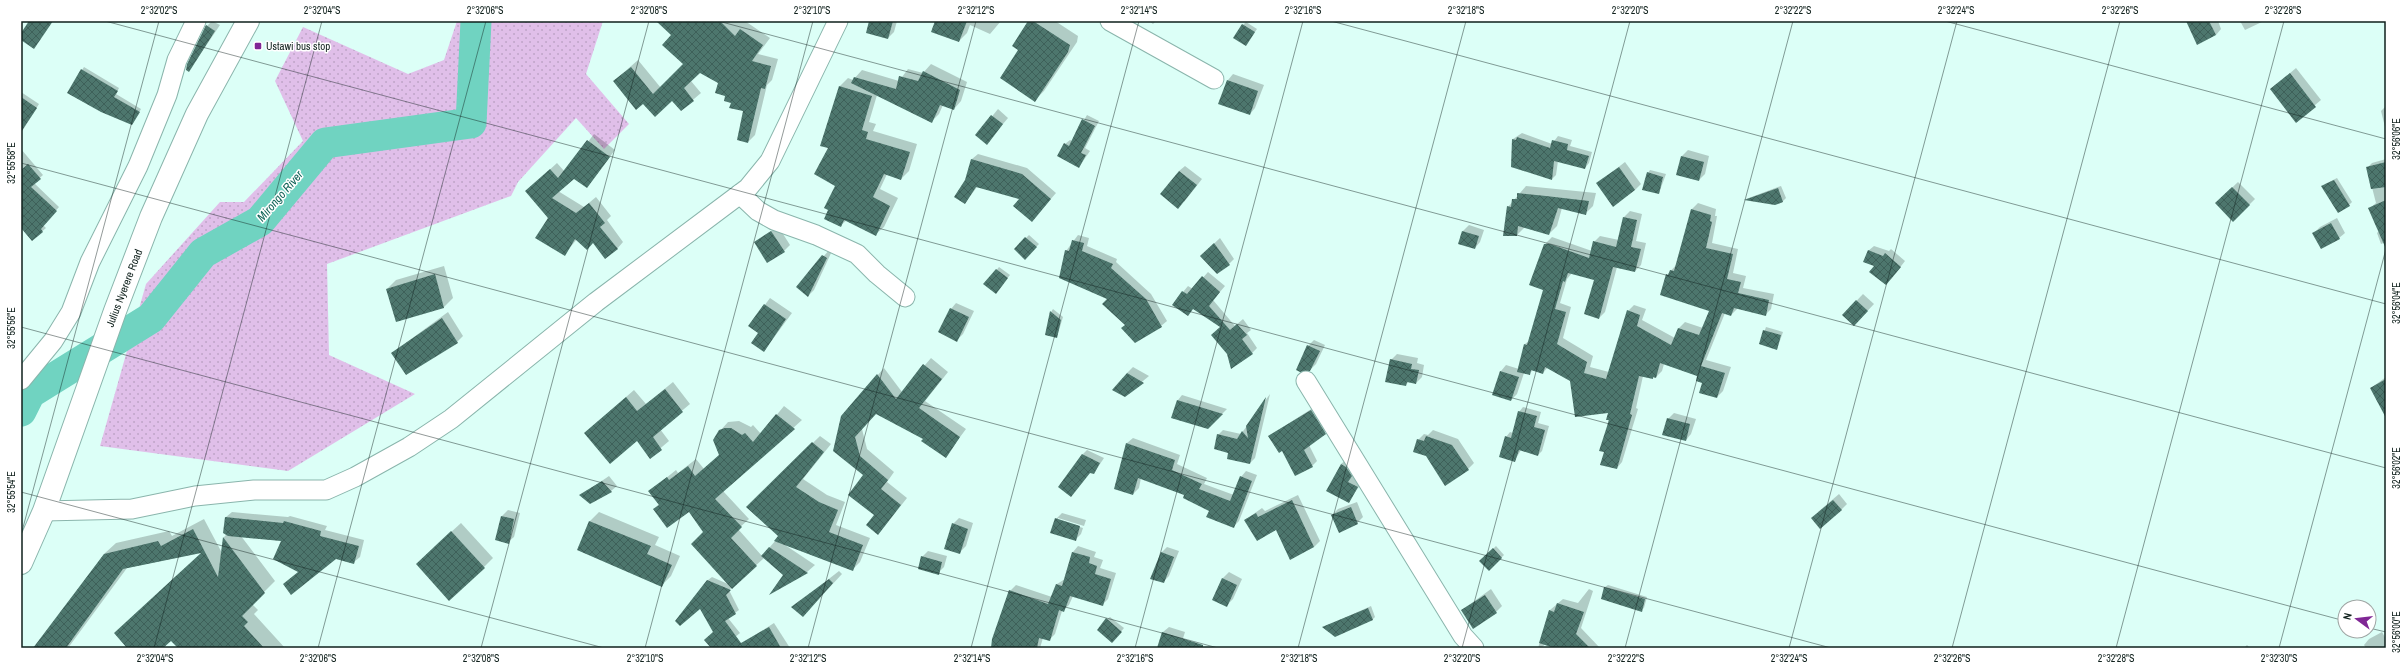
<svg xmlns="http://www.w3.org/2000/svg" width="2407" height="669" font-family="'Archivo Narrow',sans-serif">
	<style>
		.grass { fill: url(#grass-dots) }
		.shadow { fill: #0003 }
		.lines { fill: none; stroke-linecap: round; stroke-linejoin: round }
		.river { stroke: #70d3c1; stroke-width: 31 }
		.building { fill: url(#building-cross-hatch) }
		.street-casing { stroke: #8ab5ac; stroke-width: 21 }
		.highway-casing { stroke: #8ab5ac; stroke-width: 24 }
		.street { stroke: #fff; stroke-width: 19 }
		.highway { stroke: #fff; stroke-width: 22 }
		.ticks { fill: none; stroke: #0f201c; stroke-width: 1; stroke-opacity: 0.45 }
		.poi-dot { fill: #802795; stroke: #fff; stroke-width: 1.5 }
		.labels { text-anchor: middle; stroke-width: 3; stroke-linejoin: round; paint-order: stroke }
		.poi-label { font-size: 11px; fill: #0f201c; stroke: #fff; text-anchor: start }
		.street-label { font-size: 11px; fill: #0f201c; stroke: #fff }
		.water-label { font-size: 12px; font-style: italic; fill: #106357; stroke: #fff }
		.neatline { fill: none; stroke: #0f201c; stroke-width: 1.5 }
		.ticks-label { font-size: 10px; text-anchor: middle; fill: #0f201c }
	</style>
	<defs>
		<pattern id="grass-dots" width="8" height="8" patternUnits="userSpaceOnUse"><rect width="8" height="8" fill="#e0bfe9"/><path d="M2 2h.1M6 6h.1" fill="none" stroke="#bfa4c7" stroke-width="1.8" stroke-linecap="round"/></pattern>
		<pattern id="building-cross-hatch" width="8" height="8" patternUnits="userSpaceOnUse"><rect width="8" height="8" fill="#4d766d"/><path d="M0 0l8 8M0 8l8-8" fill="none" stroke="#3e6059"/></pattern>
	</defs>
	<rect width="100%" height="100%" fill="#dcfff7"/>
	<!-- grass -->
	<polygon class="grass" points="457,21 603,21 586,74 629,124 604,149 576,118 518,182 511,196 327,264 329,355 415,394 288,471 100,446 146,284 220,202 244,202 303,141 275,81 303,27 408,74 444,60"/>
	<!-- shadow -->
	<g class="shadow">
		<polygon points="212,21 220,25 189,71 207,26"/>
		<polygon points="657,21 745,21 770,38 758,54 778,59 772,80 767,85 755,135 748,142 744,111 732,102 719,82 700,72 691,81 701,93 681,110 672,99 643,103 614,81 638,60 661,88 685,64 673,35"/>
		<polygon points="870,21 897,21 894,32 888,38"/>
		<polygon points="936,21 1001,21 990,34 970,25 967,33 959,41"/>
		<polygon points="1029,21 1055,21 1078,36 1077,42 1044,91 1035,100 1019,50"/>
		<polygon points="1149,21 1156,21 1153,24"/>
		<polygon points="2187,21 2218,21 2221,29 2216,35"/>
		<polygon points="2240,21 2264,21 2245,30"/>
		<polygon points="1246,22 1257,29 1248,42 1243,25"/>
		<polygon points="931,64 967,82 961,101 954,109 943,105 939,114 931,122 877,95 869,122 876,124 873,131 917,144 909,171 901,179 887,174 880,189 898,198 884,227 876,234 847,220 840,226 830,148 821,145 840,86 848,78 853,80 862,70 899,81 908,69 923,73"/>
		<polygon points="84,67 119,88 116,94 141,109 134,121 82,70"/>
		<polygon points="2296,68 2321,100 2296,121 2271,89"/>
		<polygon points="1233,74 1264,85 1255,108 1250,114 1228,80"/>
		<polygon points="21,92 39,104 21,133"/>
		<polygon points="2386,106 2386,131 2381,111"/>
		<polygon points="998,109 1008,118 987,143 977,135"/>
		<polygon points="1087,115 1099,121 1085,148 1090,151 1079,167 1065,144 1070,140 1072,141"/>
		<polygon points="1522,133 1552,144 1558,136 1572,140 1570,146 1592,152 1589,163 1585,168 1558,161 1556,175 1552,179 1512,166 1513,139"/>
		<polygon points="594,134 615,150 587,187 574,177 558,191 584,207 596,197 611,216 607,220 623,242 617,249 577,239 564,255 533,185 557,163 565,172"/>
		<polygon points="21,149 43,175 34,183 59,207 43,225 46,228 32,240 21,227"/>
		<polygon points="1688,150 1709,156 1705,174 1699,180 1677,174 1682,156"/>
		<polygon points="978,154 1027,168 1056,193 1037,215 1021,198 977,187 965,203 966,181 972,159"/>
		<polygon points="2386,159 2386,242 2381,244 2377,233 2379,231 2369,209 2376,203 2367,168 2372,163"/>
		<polygon points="1625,162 1641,184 1635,190 1598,183"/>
		<polygon points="1185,166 1202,179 1184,202 1179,171"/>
		<polygon points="1650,170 1666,174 1659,193 1648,173"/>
		<polygon points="2337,178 2352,202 2349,205 2325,184"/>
		<polygon points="2238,182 2255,199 2233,221 2216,203"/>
		<polygon points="1526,186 1596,193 1593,206 1585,214 1562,208 1557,226 1549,234 1525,227 1517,235 1508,207"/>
		<polygon points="1781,186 1786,198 1783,201 1774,204 1746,199"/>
		<polygon points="1698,203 1716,209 1715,216 1717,216 1712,243 1738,249 1733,273 1746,276 1743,288 1774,294 1771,309 1765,315 1738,308 1731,315 1725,313 1706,360 1731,367 1723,391 1717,397 1699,375 1664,364 1662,371 1656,377 1652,378 1643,376 1636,408 1638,409 1622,462 1617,468 1605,451 1609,412 1571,381 1548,367 1543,373 1533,370 1529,374 1524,373 1517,394 1511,400 1501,371 1506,365 1519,369 1525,344 1530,340 1544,289 1531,285 1546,243 1552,237 1592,251 1594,242 1600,236 1619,240 1624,217 1630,211 1642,214 1636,241 1646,243 1641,265 1635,271 1617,267 1605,312 1599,318 1596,279 1572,273 1567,279 1560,303 1571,307 1563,338 1593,356 1590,367 1609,372 1628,311 1634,305 1646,309 1642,320 1675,338 1679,328 1685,322 1703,328 1710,310 1667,275 1677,264 1692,209"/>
		<polygon points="2337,218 2345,233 2339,238 2314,233 2320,227"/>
		<polygon points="1469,225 1484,230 1480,242 1475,248 1459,243 1463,231"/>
		<polygon points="778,226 790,245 784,251 755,242"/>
		<polygon points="1029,235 1039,244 1025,258 1015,249"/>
		<polygon points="1078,235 1089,238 1087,246 1117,259 1116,262 1151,294 1167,321 1161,326 1126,324 1109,298 1066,251"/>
		<polygon points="1220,238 1234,259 1229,264 1201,256"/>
		<polygon points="1874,246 1889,251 1891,249 1905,261 1891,279 1876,266 1868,251"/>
		<polygon points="829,250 832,251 814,290 808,296 798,287"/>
		<polygon points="444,266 453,298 444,307 396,321 387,289 396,280"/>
		<polygon points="999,267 1010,275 998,290 985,284"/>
		<polygon points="1208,272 1225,286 1213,300 1235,326 1243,319 1251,330 1247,333 1257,348 1252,353 1183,292 1188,286 1193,289"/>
		<polygon points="1863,294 1874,304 1860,319 1843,315"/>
		<polygon points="770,298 792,313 764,351 759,333 749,326"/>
		<polygon points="956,303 974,311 963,334 957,340 951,309"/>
		<polygon points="1053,309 1063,317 1057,337 1051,312"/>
		<polygon points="448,312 463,336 457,342 392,353"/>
		<polygon points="1766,327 1783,332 1777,349 1760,344"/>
		<polygon points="1314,340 1325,345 1316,364 1310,370 1308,346"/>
		<polygon points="1397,354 1418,358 1417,363 1424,365 1422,377 1416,383 1409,381 1406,385 1391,360"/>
		<polygon points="931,358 948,372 925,401 966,429 946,456 924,438 876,413 862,429 867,449 894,472 887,482 907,498 884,527 876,515 864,475 842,416 884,368 902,392"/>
		<polygon points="1133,367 1149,376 1125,396 1127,373"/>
		<polygon points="2386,377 2386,404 2371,388"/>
		<polygon points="673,382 690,404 660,429 669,441 650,457 637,439 585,433 634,390 646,404"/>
		<polygon points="1270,394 1255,458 1250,463 1229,452 1218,435 1223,430 1241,434"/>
		<polygon points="1182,395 1227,409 1208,428 1173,418 1178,400"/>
		<polygon points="784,406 802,420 723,491 749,519 738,529 762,556 776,540 780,535 747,507 820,436 831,444 803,479 827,495 845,502 836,525 870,538 860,562 852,570 785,545 815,565 807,572 772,592 784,575 764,558 729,590 739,610 728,618 740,633 722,648 712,648 714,632 700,607 708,580 712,577 728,584 704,532 689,511 654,509 659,504 650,491 676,470 678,473 696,459 704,469 720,454 720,431 728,422 739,421 751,427 753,425 761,434"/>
		<polygon points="1316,406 1330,428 1309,445 1317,461 1312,466 1283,450 1269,436"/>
		<polygon points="1523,407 1541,412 1538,423 1549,426 1542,451 1538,455 1521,450 1515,460 1506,437 1510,432 1513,433 1519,412"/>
		<polygon points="1674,413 1696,419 1691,434 1686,440 1668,419"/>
		<polygon points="1433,430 1458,439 1474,463 1468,469 1418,440 1424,434 1428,435"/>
		<polygon points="1133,438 1180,455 1177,464 1207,478 1204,484 1234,495 1241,477 1246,471 1257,475 1239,521 1234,526 1186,494 1141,478 1139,488 1133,494 1115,489 1127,443"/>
		<polygon points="1087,450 1104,458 1094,473 1083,454"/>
		<polygon points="1347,459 1363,481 1348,502 1341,464"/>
		<polygon points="609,476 617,486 611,491 581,495"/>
		<polygon points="1839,494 1847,504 1841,510 1818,512"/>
		<polygon points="1298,495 1320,541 1314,547 1291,558 1277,528 1245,520 1262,508 1265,511"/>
		<polygon points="1357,502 1363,517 1357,523 1332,515 1338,509"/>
		<polygon points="508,510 520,513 514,537 508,542 502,516"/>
		<polygon points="232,512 288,517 290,516 327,526 325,530 364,540 360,557 354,562 336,558 299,571 283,541 241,536 275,581 252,604 258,610 254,614 285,648 180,648 172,639 163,648 129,648 115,633 203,552 127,568 68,648 35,648 104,554 116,543 169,531 172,536 204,519 222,553 224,537 227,534 226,517"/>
		<polygon points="599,512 659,537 655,545 680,556 671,576 662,585 578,550 590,521"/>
		<polygon points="1062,513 1086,520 1084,526 1058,518 1058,520 1083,528 1081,534 1075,540 1056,519"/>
		<polygon points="959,518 973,523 966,546 960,552 953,524"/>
		<polygon points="461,523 493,558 484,567 426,555"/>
		<polygon points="1078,546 1096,552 1094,557 1103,560 1100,568 1116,573 1108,599 1102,605 1073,596 1069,605 1062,611 1055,634 1049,640 1043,638 1040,648 992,648 1010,591 1016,585 1052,597 1057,584 1065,579 1073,552"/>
		<polygon points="1496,546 1504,555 1489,570 1481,561"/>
		<polygon points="1167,547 1179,551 1169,576 1163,582 1161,553"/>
		<polygon points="928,551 947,556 944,567 938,573 922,557"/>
		<polygon points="839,571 842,574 803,616 793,607"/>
		<polygon points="1229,572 1242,579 1233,599 1227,605 1214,600 1223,578"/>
		<polygon points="1608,585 1647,597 1644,608 1641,610 1605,587"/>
		<polygon points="1491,589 1502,606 1496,612 1462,610"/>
		<polygon points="1589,589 1593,591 1581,628 1600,648 1554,648 1564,628 1541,648 1538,648 1550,610 1563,599 1578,603"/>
		<polygon points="1371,606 1375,617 1372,620 1324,627"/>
		<polygon points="1110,617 1124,628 1115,639 1107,619"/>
		<polygon points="774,623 790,648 737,648 741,644"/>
		<polygon points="1169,627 1185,632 1180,648 1158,648 1163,632"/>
		<polygon points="2382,632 2386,639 2386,648 2366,648 2364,645 2369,639"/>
		<polygon points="2247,645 2250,648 2244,648"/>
	</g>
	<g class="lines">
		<!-- river -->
		<polyline class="river" points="21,411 30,393 151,318 203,253 260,221 325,143 471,123 476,21"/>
	</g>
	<!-- building -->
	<g class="building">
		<polygon points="29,21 53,21 34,49 21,40 21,33"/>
		<polygon points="656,21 720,21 735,36 740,29 763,45 752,61 771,66 765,89 761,88 748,143 737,140 743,111 729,108 731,103 724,101 725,96 715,93 718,83 700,73 684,88 694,101 681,111 672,101 655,117 643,104 636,110 613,81 631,67 653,94 683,64 662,45 671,35"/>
		<polygon points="869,21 893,21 888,39 866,33"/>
		<polygon points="935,21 967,21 959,42 931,32"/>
		<polygon points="1028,21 1033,21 1070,45 1068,52 1035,102 1000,78 1018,50 1012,46"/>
		<polygon points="2186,21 2209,21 2216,35 2197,45"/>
		<polygon points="1242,24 1255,32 1246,46 1233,38"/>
		<polygon points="206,25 215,31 189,72 186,70 187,64"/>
		<polygon points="81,69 118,91 114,97 140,112 132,125 101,112 67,93"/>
		<polygon points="923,71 960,90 954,110 940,105 932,123 851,83 854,77 896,89 899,76 918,81"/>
		<polygon points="2290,73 2316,107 2296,123 2270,89"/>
		<polygon points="1227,80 1258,91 1250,115 1218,104"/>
		<polygon points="839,86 872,96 862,130 868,132 866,139 910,152 901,180 884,174 873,197 890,206 876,236 844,220 841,227 824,219 828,210 824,208 835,186 814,174 828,148 820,146"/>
		<polygon points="21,97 37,108 21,132"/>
		<polygon points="991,115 1003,124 987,145 975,135"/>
		<polygon points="1082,119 1095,126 1081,153 1086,155 1079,168 1057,156 1064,143 1069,146"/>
		<polygon points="1517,137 1550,148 1552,140 1568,144 1567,150 1589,156 1585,169 1554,161 1552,180 1511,167 1512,139 1516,140"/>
		<polygon points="587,140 610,157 587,188 574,179 552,198 576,213 589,203 605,223 600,227 618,249 605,259 593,243 587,250 575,239 565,256 535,238 548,218 525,191 550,169 558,178"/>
		<polygon points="1681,156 1704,162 1699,181 1676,175"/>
		<polygon points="971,159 1022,174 1051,199 1032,222 1013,206 1019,199 976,187 965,204 954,197 965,180"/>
		<polygon points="2386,162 2386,187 2371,189 2366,167"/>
		<polygon points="28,164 41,179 31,187 57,211 41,229 43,232 32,241 21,228 21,170"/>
		<polygon points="1619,167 1635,190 1613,207 1596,183"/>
		<polygon points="1179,171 1197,185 1178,209 1160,194"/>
		<polygon points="1647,172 1663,177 1659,194 1642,190"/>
		<polygon points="2334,180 2350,206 2338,213 2321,186"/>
		<polygon points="2232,187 2250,205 2233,222 2215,203"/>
		<polygon points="1778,188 1783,202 1775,205 1744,200"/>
		<polygon points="1517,193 1546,196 1589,201 1586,215 1558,208 1549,235 1518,226 1517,236 1503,236 1507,206 1511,207 1512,199 1517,199"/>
		<polygon points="2386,200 2386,249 2368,208"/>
		<polygon points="1691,209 1711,215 1710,221 1712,222 1706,248 1733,254 1727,279 1741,282 1738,293 1769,300 1766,316 1734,308 1731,316 1722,313 1701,366 1725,373 1717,398 1699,393 1702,383 1696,381 1697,376 1660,363 1656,378 1653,377 1653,379 1639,376 1630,414 1632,415 1617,469 1600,465 1604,452 1599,451 1609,420 1606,420 1608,413 1575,417 1570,381 1545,367 1543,374 1531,370 1530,375 1517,372 1524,344 1527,345 1543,290 1529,285 1544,244 1550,244 1589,258 1593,241 1616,247 1623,217 1637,220 1631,247 1641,249 1635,272 1613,267 1599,319 1584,314 1594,280 1568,273 1565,282 1563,281 1555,309 1566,312 1557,344 1587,362 1584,373 1606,379 1627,310 1640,315 1637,326 1671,345 1678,328 1699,335 1709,311 1660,295 1666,274 1668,275 1670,270 1674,271"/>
		<polygon points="2331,223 2340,239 2321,249 2312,233"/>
		<polygon points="771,231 785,252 767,263 754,242"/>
		<polygon points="1462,231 1479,236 1475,249 1458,244"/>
		<polygon points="1025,237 1037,247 1025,260 1014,249"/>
		<polygon points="1072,240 1084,243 1082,251 1113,264 1111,268 1146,299 1162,327 1135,343 1121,328 1125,325 1102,304 1107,299 1059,278 1065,250 1069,251"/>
		<polygon points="1214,243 1230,265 1217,274 1200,256"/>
		<polygon points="1868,250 1883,256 1885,253 1901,267 1886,285 1869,272 1874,266 1863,262"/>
		<polygon points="822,255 827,258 808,297 796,287"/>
		<polygon points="996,269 1008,278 996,294 983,284"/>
		<polygon points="435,274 444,308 396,322 386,289"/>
		<polygon points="1202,276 1220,292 1209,306 1230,330 1237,324 1247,335 1242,339 1253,354 1231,369 1227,354 1211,335 1220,327 1193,309 1188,316 1172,305 1182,291 1187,294"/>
		<polygon points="1856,300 1868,311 1854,326 1842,315"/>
		<polygon points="764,304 786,319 764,352 751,343 758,333 748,326"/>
		<polygon points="950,308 969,317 957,342 938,332"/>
		<polygon points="1050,311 1061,320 1057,338 1045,335"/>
		<polygon points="442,318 458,343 406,375 391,353"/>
		<polygon points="1763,330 1781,335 1777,350 1759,344"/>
		<polygon points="1307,345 1320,351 1310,371 1300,372 1296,370"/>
		<polygon points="1390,359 1412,364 1411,369 1419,370 1416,384 1407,382 1406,386 1385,382"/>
		<polygon points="923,364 942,379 919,408 960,437 946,458 921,441 923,439 876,414 855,437 860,456 888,480 881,489 901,505 878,535 866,525 874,515 848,495 863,475 833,451 841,416 877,374 896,399"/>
		<polygon points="1500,371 1519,377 1511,401 1492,395"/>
		<polygon points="1127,373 1144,383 1125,397 1112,390"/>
		<polygon points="2386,379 2386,418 2370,388"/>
		<polygon points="665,389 683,412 653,437 662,450 650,459 637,441 610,464 584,433 626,397 637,411"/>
		<polygon points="1266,397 1250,464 1227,459 1228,453 1214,449 1217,434 1237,439 1242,431 1248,438 1246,426"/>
		<polygon points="1177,400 1223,414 1208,429 1171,418"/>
		<polygon points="1311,410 1326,434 1304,450 1313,467 1295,476 1282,451 1279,453 1268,436"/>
		<polygon points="1518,411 1537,416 1534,427 1545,430 1538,456 1519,450 1515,462 1499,457 1505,436 1511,438"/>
		<polygon points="776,414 795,429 715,499 742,527 731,538 757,566 732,589 691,544 703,532 689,512 667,528 653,509 659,505 648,491 667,477 669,480 688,466 695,476 719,455 713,440 719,430 725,428 731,428 742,435 745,433 753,442"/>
		<polygon points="1667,418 1690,424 1686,441 1662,435"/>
		<polygon points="1426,436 1452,445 1469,470 1445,486 1426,456 1413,452 1417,439 1424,441"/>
		<polygon points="812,442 824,452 796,487 819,502 838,510 829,532 863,545 853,571 774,541 778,536 746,507"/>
		<polygon points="1126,443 1175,460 1172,470 1202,484 1199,489 1230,501 1240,476 1252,481 1234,528 1206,517 1209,511 1183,498 1184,495 1138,478 1133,495 1114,489"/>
		<polygon points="1082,454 1100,463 1094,474 1090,473 1071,497 1058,487"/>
		<polygon points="1341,464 1346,467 1352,476 1348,482 1358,487 1349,503 1326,491"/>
		<polygon points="602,481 612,492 590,504 579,495"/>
		<polygon points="1292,500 1314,547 1290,560 1276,530 1257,541 1244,520 1256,513 1258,517"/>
		<polygon points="1833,500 1842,510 1820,529 1811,518"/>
		<polygon points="1351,507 1358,524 1339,533 1331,515"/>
		<polygon points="501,516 514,519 509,544 495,540"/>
		<polygon points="225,517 283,523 284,521 321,531 320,536 359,546 354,564 336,559 291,595 283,584 298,572 273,559 281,541 228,536 223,533"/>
		<polygon points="1055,518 1080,526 1076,541 1050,533"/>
		<polygon points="589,521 651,546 647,554 672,565 662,587 577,550"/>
		<polygon points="952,523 968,529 960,554 944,549"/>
		<polygon points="193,529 218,577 223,537 265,593 242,616 248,622 244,626 264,648 178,648 171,641 163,648 127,648 114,633 201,553 123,569 66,648 33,648 104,554 158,541 161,546"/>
		<polygon points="451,531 485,568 449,601 416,564"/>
		<polygon points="769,547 808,573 769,595 783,575 761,556"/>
		<polygon points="1493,548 1502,558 1489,571 1479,561"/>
		<polygon points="1072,552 1090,557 1089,563 1097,566 1095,574 1111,579 1103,606 1070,596 1064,612 1059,610 1050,641 1039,638 1037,648 991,648 992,639 1009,590 1048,604 1056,584 1062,586"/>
		<polygon points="1161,552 1174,557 1164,583 1150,579"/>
		<polygon points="921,556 942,562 939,575 918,569"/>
		<polygon points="1222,578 1237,585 1227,607 1212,600"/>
		<polygon points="829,579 833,583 803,617 791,607"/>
		<polygon points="707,580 731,590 726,595 736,614 725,621 741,643 769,627 781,648 711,648 704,640 713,632 700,609 680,626 675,621"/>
		<polygon points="1604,587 1645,599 1642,612 1601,599"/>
		<polygon points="1485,595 1497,613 1473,629 1461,610"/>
		<polygon points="1557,603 1584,612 1576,634 1590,648 1554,648 1539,643 1549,610 1554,612"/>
		<polygon points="1368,608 1373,620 1335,637 1322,627"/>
		<polygon points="1106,618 1122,632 1112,643 1097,630"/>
		<polygon points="1162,632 1203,645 1203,648 1157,648"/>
	</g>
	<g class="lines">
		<!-- street casing -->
		<g class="street-casing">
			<g id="street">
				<polyline points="1110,21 1214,79"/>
				<polyline points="740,194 758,211 774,220 816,235 857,254 877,274 905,297"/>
				<polyline points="21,380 53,341 71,312 90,262 138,166 167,95 177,60 196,21"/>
				<polyline points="1306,381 1463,636 1474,648"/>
				<polyline points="44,511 132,509 195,496 254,490 326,490 355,477 409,447 451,419 596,302 748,188 770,161 838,21"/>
			</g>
		</g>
		<!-- highway casing -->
		<g class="highway-casing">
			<polyline id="highway" points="21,563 44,511 115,311 151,217 197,114 248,21"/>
		</g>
		<!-- street -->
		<use href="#street" class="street"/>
		<!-- highway -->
		<use href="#highway" class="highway"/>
	</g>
	<!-- ticks -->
	<path class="ticks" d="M 105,21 L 2345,621M 718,21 L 2386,468M 1331,21 L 2386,304M 1945,21 L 2386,139M 21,163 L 1831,648M 21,327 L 1218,648M 21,492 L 604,648M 21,535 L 159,21M 2369,628 L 2386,632M 154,648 L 322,21M 318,648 L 486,21M 481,648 L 649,21M 645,648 L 813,21M 808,648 L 976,21M 971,648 L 1139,21M 1135,648 L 1303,21M 1298,648 L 1466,21M 1462,648 L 1630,21M 1625,648 L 1793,21M 1789,648 L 1957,21M 1952,648 L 2120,21M 2116,648 L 2284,21M 2279,648 L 2386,249"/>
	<!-- markers -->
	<rect class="poi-dot" x="254" y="42" width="8" height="8" rx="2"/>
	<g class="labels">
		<!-- poi labels -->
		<g class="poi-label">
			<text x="266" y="50">Ustawi bus stop</text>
		</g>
		<!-- street labels -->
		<g class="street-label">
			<text transform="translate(124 288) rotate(-69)" y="4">Julius Nyerere Road</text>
		</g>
		<!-- water labels -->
		<g class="water-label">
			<text transform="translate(280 196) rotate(-49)" y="4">Mirongo River</text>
		</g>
	</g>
	<!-- border -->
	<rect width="2407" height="669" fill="none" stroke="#ffffff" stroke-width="44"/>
	<!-- north arrow -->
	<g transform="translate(2357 619) rotate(285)"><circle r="19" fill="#ffffff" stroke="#9fa6a4"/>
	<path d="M0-3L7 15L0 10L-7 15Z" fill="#802795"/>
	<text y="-6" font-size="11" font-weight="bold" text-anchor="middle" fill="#0f201c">N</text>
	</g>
	<rect x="22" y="22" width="2363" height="625" class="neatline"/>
	<g class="ticks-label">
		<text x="159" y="14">2°32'02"S</text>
		<text x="322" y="14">2°32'04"S</text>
		<text x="485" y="14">2°32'06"S</text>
		<text x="649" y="14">2°32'08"S</text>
		<text x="812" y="14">2°32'10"S</text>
		<text x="976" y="14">2°32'12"S</text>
		<text x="1139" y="14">2°32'14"S</text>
		<text x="1303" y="14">2°32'16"S</text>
		<text x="1466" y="14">2°32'18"S</text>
		<text x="1630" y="14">2°32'20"S</text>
		<text x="1793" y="14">2°32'22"S</text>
		<text x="1956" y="14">2°32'24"S</text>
		<text x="2120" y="14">2°32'26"S</text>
		<text x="2283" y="14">2°32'28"S</text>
		<text transform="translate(2396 139) rotate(-90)" y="4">32°56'06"E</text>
		<text transform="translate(11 163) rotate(-90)" y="4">32°55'58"E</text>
		<text transform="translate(2396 303) rotate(-90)" y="4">32°56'04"E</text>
		<text transform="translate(11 328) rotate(-90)" y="4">32°55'56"E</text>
		<text transform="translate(2396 468) rotate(-90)" y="4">32°56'02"E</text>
		<text transform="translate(11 492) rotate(-90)" y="4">32°55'54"E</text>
		<text transform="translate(2396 632) rotate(-90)" y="4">32°56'00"E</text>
		<text x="155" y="662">2°32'04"S</text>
		<text x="318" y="662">2°32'06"S</text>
		<text x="481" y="662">2°32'08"S</text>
		<text x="645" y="662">2°32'10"S</text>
		<text x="808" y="662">2°32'12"S</text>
		<text x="972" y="662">2°32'14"S</text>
		<text x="1135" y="662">2°32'16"S</text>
		<text x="1299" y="662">2°32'18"S</text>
		<text x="1462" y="662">2°32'20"S</text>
		<text x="1626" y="662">2°32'22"S</text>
		<text x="1789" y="662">2°32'24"S</text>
		<text x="1952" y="662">2°32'26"S</text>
		<text x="2116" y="662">2°32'28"S</text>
		<text x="2279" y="662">2°32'30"S</text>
	</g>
</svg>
